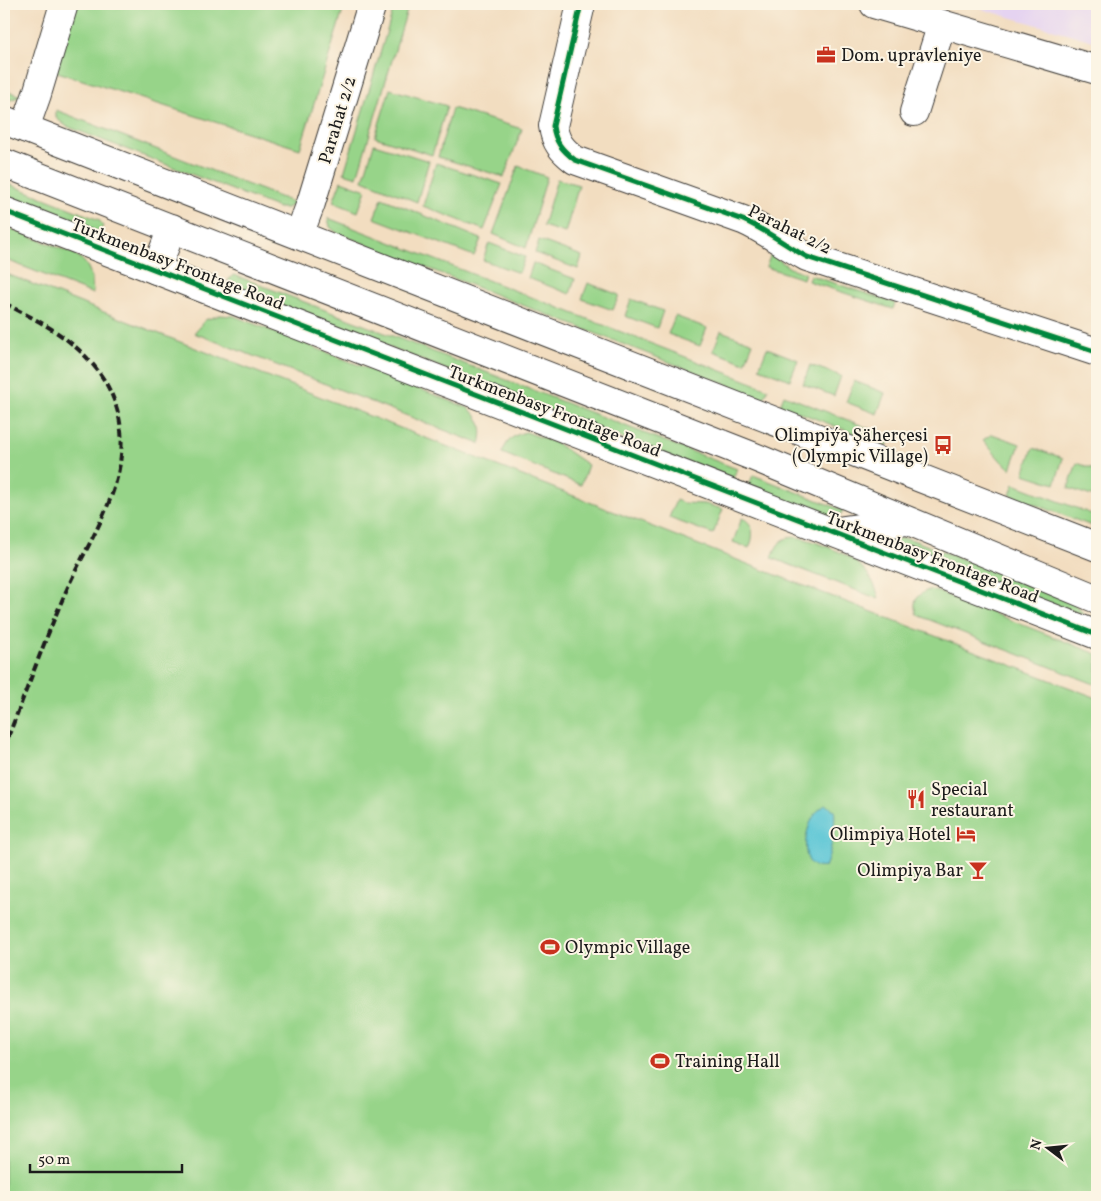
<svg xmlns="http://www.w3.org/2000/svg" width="1101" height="1201" font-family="Vollkorn,serif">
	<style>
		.built { fill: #e5d3f1 }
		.green { fill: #97d489; stroke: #5a7852 }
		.water { fill: #5cc6d6; stroke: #3c7179 }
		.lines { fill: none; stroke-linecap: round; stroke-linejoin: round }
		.minor-casing { stroke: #3c3935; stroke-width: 30 }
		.major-casing { stroke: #3c3935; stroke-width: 30 }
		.minor { stroke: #fff; stroke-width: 28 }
		.major { stroke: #fff; stroke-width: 28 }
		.rail { stroke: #1c1c1c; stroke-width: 4; stroke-dasharray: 8 4; stroke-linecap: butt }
		.cycleway-casing { stroke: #fcf5e5; stroke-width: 8 }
		.cycleway { stroke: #00873e; stroke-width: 5 }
		.labels { text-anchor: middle; stroke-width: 4; stroke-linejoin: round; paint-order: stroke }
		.poi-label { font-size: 18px; fill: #1c1c1c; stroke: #fcf5e5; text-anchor: start }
		.street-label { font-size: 18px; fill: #1c1c1c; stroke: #fcf5e5 }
	</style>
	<rect width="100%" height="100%" fill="#fcf5e5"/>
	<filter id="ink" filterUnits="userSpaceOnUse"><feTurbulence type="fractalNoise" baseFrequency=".02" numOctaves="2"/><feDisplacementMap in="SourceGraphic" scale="10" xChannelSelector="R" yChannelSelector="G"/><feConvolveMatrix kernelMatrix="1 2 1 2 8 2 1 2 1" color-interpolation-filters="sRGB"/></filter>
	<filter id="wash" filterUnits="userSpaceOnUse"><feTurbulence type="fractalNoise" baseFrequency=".0096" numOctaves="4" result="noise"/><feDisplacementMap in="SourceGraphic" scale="20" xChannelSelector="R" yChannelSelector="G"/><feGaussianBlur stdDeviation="1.12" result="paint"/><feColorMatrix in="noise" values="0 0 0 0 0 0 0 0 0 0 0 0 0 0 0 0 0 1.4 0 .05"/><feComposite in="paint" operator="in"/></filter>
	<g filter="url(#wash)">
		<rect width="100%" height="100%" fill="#f2ddc0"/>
		<!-- built -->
		<polygon class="built" points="964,4 1097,4 1097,42"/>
		<!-- green -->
		<g class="green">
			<polygon points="76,4 345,4 300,149 54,71"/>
			<polygon points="395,4 408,7 357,177 344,173"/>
			<polygon points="4,89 21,96 10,100 4,100"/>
			<polygon points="390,89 447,106 432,155 375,137"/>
			<polygon points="452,108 522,129 504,177 438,157"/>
			<polygon points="56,110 295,203 287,208 279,208 66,126 56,118"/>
			<polygon points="374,144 429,161 417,202 363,180"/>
			<polygon points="436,163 502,184 484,230 423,206"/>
			<polygon points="518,166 547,177 526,248 493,234"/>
			<polygon points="557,179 579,185 565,233 543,226"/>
			<polygon points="341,181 366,190 358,212 333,202"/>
			<path d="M 4,182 L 99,220 L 103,226 C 101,230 99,231 95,231 L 4,195 Z"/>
			<polygon points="382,198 481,239 474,256 374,218"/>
			<polygon points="328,218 768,389 764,399 337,233 330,227"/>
			<path d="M 4,226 L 75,254 C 91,265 92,276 93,294 L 4,259 Z"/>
			<polygon points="539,240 582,256 578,269 535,253"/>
			<polygon points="489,243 525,257 519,273 483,260"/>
			<polygon points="771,254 790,268 805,273 803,279 766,267"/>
			<polygon points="533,263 575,279 570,294 528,278"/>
			<polygon points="4,273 763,570 1097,698 1097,1197 4,1197"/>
			<polygon points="233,275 237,276 737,469 732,481 229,285 228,281"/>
			<polygon points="810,275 895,303 893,309 808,281"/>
			<polygon points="588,283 619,295 613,310 582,299"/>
			<polygon points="631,299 663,311 657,328 625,316"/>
			<path d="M 220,315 L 234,316 L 468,408 C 481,418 484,429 480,444 L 194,333 L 205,320 Z"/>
			<polygon points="675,316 707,328 700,346 668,334"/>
			<polygon points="721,331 753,343 745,363 713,351"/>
			<polygon points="767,348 798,360 790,380 759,368"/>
			<polygon points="810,365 841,376 834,396 803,384"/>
			<polygon points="854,381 885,393 877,414 846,402"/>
			<polygon points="784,395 891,437 887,446 780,405"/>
			<path d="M 526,432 L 556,443 L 588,465 L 581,485 L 502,453 C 507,441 512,435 526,432 Z"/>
			<polygon points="992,434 1020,444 1011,469 1002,462 983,440"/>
			<polygon points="1033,448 1063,458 1055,484 1024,474"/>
			<polygon points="1077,463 1097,470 1097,498 1068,488"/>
			<polygon points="753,475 843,510 841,514 822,515 748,488"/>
			<polygon points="1014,484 1097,516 1097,528 1010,495"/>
			<polygon points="676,500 683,503 705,504 723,509 713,534 669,518"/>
			<path d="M 742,518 C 755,523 754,538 749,548 L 733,542 Z"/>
			<path d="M 794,537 C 805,538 815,542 825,546 C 852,556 872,569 879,599 L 772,558 C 776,546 780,538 794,537 Z"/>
			<polygon points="905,538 913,540 1069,600 1076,605 1085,616 885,542 888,539"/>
			<path d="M 929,590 L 936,591 L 1097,654 L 1097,685 L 917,615 C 912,602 916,594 929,590 Z"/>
		</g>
		<!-- water -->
		<path class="water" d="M 827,805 L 834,810 C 837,820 830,857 825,867 C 794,874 804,811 827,805 Z"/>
	</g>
	<g filter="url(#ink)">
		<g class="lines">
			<!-- minor casing -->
			<g class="minor-casing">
				<g id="minor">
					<path d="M 581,4 L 553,126 C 555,142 562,150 575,160 L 743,220 C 766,230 785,245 807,257 L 1097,352"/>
					<polyline points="874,4 1097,70"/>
					<polyline points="914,112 942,24"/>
					<polyline points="25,128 37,94 64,4"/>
					<polyline points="4,211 1097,635"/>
					<polyline points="299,235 311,203 372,4"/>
				</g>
			</g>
			<!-- major casing -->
			<g class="major-casing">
				<g id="major">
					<polyline points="4,120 1097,547"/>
					<polyline points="4,163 752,456 1097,599"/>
					<polyline points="156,270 172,228"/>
					<polyline points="830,532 907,521"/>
				</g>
			</g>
			<!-- minor -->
			<use href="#minor" class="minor"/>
			<!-- major -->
			<use href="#major" class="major"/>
			<!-- rail -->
			<path class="rail" d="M 4,303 C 27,315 52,327 72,344 C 121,384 133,438 111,497 C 99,529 81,558 67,589 C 44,641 25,695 4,747"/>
			<!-- cycleway casing -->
			<g class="cycleway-casing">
				<g id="cycleway">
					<path d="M 581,4 L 553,126 C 555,142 562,150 575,160 L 743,220 C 766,230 785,245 807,257 L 1097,352"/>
					<polyline points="4,211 1097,635"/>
				</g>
			</g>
			<!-- cycleway -->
			<use href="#cycleway" class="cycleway"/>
		</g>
	</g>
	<!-- icons -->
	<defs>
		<g id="office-bare" transform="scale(1.5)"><path d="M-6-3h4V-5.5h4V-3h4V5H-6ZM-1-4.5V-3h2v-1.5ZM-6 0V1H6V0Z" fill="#c8321e" stroke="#fcf5e5" stroke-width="2.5" paint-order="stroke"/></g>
		<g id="bus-bare" transform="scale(1.5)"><path d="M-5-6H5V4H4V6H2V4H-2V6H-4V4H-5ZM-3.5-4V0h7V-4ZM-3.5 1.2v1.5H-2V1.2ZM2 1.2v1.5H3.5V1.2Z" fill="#c8321e" stroke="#fcf5e5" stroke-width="2.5" paint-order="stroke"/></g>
		<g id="restaurant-bare" transform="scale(1.5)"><path d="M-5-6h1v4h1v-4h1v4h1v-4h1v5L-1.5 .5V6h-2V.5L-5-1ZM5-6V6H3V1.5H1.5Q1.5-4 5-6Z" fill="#c8321e" stroke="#fcf5e5" stroke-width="2.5" paint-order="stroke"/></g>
		<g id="hotel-bare" transform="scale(1.5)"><path d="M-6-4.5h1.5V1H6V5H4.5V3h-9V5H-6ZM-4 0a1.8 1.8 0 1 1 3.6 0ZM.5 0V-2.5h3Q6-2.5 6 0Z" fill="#c8321e" stroke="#fcf5e5" stroke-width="2.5" paint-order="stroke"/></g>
		<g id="bar-bare" transform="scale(1.5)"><path d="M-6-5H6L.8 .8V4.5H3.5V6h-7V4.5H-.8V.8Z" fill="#c8321e" stroke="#fcf5e5" stroke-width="2.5" paint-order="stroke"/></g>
		<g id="stadium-bare" transform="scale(1.5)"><path d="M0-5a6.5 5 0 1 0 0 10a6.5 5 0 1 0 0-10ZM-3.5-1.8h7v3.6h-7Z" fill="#c8321e" stroke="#fcf5e5" stroke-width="2.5" paint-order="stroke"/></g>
	</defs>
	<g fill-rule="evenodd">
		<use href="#office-bare" x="826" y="55"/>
		<use href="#bus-bare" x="943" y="445"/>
		<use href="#restaurant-bare" x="916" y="799"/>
		<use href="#hotel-bare" x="966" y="834"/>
		<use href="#bar-bare" x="978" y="870"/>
		<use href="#stadium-bare" x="550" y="947"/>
		<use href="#stadium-bare" x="660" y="1061"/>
	</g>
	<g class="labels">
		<!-- poi labels -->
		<g class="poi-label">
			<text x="841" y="61">Dom. upravleniye</text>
			<text x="928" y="441" text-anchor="end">Olimpiýa Şäherçesi<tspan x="928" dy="21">(Olympic Village)</tspan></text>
			<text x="931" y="795">Special<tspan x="931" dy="21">restaurant</tspan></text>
			<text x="951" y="840" text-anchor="end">Olimpiya Hotel</text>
			<text x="963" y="876" text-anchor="end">Olimpiya Bar</text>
			<text x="565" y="953">Olympic Village</text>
			<text x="675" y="1067">Training Hall</text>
		</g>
		<!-- street labels -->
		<g class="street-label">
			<text transform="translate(337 120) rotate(-73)" y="6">Parahat 2/2</text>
			<text transform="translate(790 229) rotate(26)" y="6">Parahat 2/2</text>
			<text transform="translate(178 264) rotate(21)" y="6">Turkmenbasy Frontage Road</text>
			<text transform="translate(555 411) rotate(21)" y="6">Turkmenbasy Frontage Road</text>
			<text transform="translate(933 557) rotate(21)" y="6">Turkmenbasy Frontage Road</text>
		</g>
	</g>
	<!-- margin -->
	<rect width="1101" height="1201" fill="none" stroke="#fcf5e5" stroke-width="20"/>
	<!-- north arrow -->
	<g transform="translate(1048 1148) rotate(286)" stroke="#fcf5e5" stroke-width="4" paint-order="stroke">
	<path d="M0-4L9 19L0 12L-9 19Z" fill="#1c1c1c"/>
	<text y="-8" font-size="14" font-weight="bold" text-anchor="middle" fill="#1c1c1c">N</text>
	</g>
	<!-- scale -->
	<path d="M30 1164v8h152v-8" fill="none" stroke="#1c1c1c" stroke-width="2.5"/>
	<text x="38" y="1164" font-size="15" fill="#1c1c1c" stroke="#fcf5e5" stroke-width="4" paint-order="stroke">50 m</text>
</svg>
